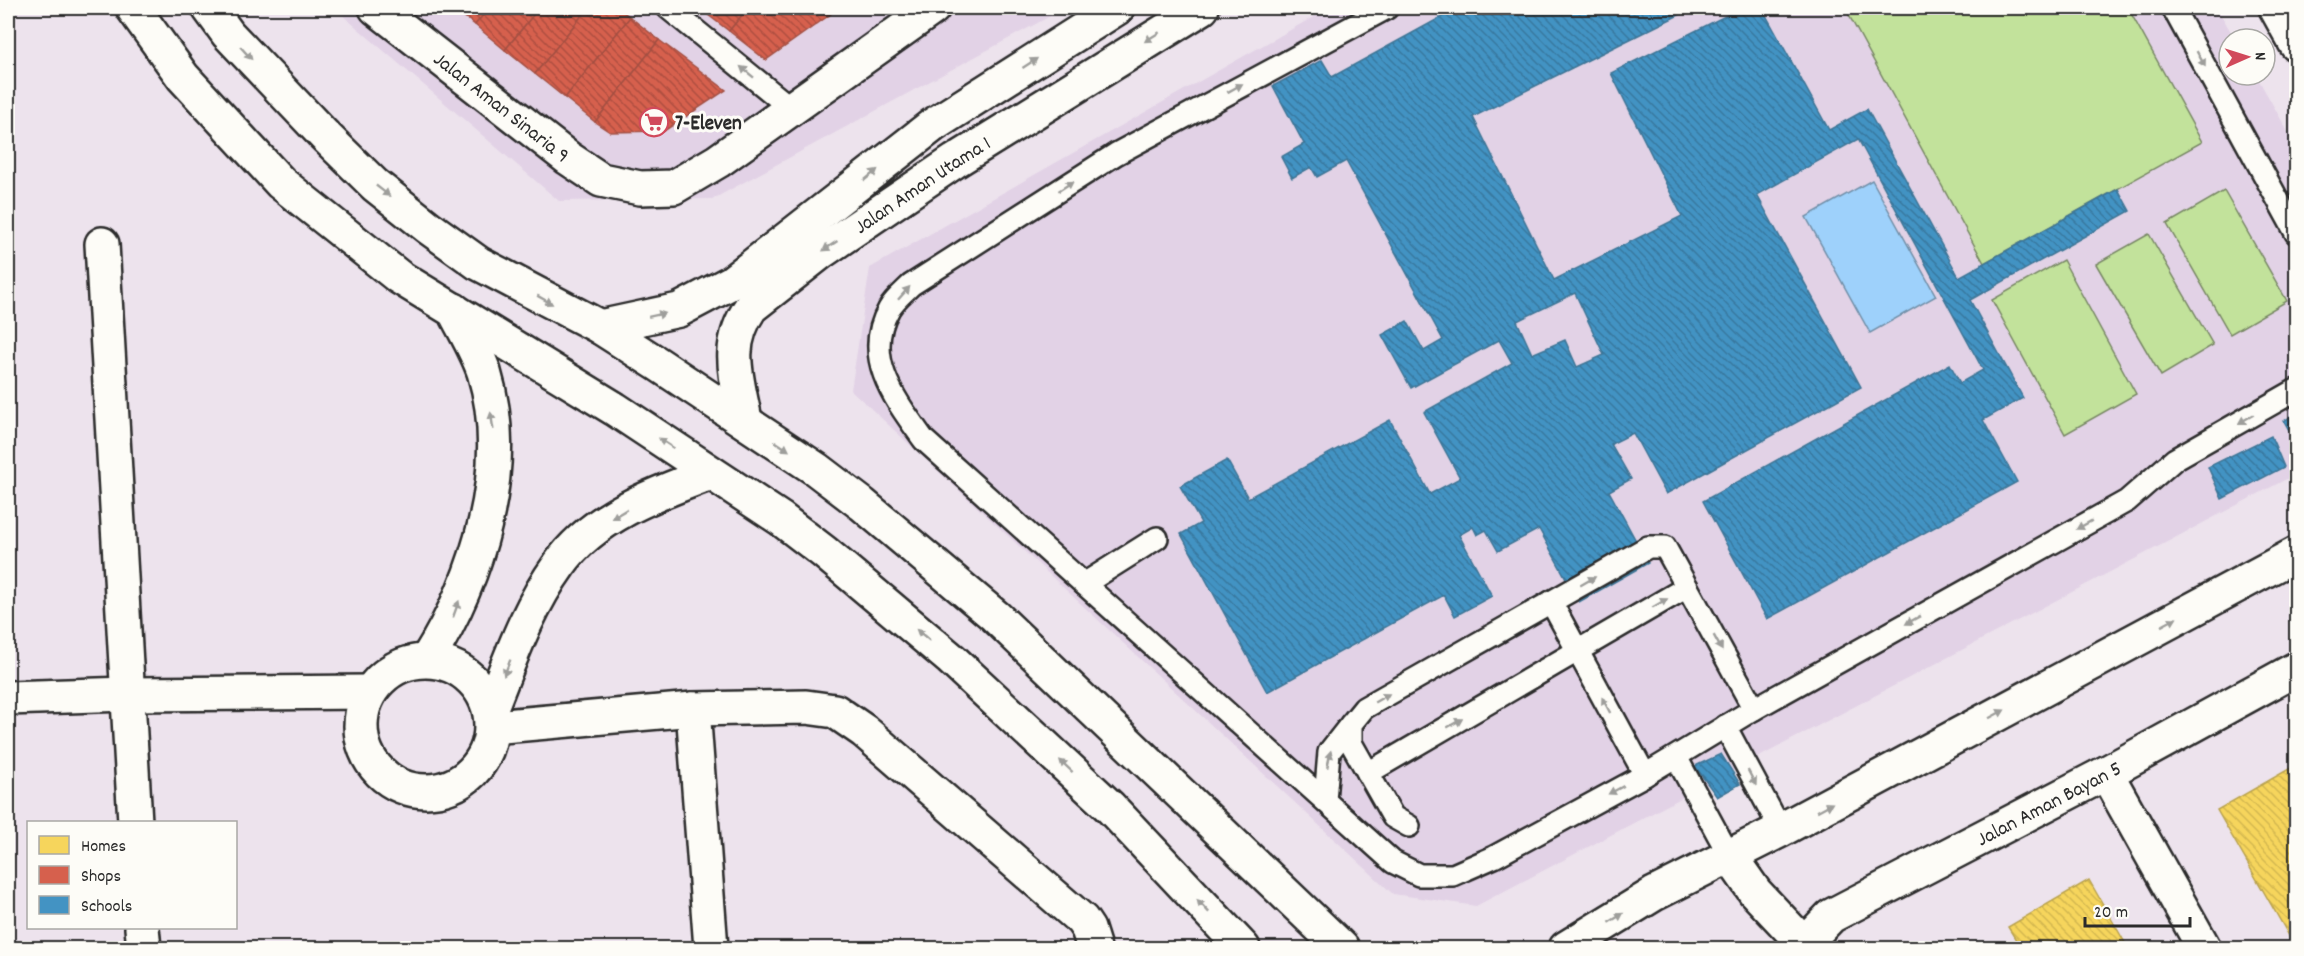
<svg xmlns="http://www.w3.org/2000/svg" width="2304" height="956" font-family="Dekko,sans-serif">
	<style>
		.built { fill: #e2d2e6 }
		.green { fill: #c2e29b; stroke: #768663; stroke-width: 1.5 }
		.water { fill: #9ed1fb; stroke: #708fa8; stroke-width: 1.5 }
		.homes { fill: url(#homes-back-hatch); stroke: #b9a24d; stroke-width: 1.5 }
		.shops { fill: url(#shops-back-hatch); stroke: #a35043; stroke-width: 1.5 }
		.schools { fill: url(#schools-back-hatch); stroke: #3c7495; stroke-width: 1.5; fill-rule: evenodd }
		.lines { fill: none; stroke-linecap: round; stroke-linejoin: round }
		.lane-casing { stroke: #2b2b2b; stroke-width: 26 }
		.street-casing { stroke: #2b2b2b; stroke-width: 38 }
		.secondary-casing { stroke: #2b2b2b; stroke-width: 38 }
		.lane { stroke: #fdfcf7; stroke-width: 21 }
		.street { stroke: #fdfcf7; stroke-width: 33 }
		.secondary { stroke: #fdfcf7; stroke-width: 33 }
		.oneway { fill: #9e9e9b }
		.labels { text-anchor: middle; stroke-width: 6; stroke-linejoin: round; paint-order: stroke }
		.street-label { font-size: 21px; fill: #2b2b2b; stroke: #fdfcf7 }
		.poi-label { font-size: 21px; font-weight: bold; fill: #2b2b2b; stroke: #fdfcf7; text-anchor: start }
	</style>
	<defs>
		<pattern id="homes-back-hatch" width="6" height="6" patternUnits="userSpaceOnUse" patternTransform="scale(1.5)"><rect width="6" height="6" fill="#f6d55c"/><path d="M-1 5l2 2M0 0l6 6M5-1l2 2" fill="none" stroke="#d3b750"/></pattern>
		<pattern id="shops-back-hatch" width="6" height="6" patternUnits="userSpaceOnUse" patternTransform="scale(1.5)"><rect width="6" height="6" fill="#d6604d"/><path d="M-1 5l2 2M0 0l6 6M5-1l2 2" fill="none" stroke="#ae4f40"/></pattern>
		<pattern id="schools-back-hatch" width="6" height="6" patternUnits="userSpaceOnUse" patternTransform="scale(1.5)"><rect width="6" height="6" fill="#4393c3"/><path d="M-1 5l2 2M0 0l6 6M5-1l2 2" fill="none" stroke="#38789f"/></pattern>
	</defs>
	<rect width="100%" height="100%" fill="#ede3ed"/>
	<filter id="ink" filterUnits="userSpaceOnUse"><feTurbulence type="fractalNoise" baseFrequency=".0167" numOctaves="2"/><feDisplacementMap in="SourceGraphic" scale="12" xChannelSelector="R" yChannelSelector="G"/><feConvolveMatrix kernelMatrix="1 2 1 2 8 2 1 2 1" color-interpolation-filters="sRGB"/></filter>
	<g filter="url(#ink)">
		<!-- built -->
		<g class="built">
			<polygon points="334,8 1065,8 713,199 559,201"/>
			<polygon points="1329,8 2217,8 2235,39 2229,39 2229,75 2256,75 2296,146 2296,474 1476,906 1393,894 851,390 870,268"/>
		</g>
		<!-- green -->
		<g class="green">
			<polygon points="1845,8 2128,8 2202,142 1984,263"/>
			<polygon points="2224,191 2287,301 2230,334 2167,224"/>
			<polygon points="2149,234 2213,345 2161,376 2096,264"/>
			<polygon points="2063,260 2136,394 2065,434 1992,300"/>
		</g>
		<!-- water -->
		<polygon class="water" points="1872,180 1936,296 1870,333 1806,217"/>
		<!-- homes -->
		<g class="homes">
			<polygon points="2296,765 2296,948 2217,810"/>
			<polygon points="2089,880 2128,948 2021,948 2008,927"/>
		</g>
		<!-- shops -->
		<g class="shops">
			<polygon points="453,8 489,8 475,25"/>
			<polygon points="489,8 539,8 505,50 475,25"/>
			<polygon points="539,8 588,8 535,74 505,50"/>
			<polygon points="588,8 618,8 630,17 565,98 535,74"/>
			<polygon points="699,8 748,8 729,31"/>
			<polygon points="748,8 830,8 831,14 766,60 729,31"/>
			<polygon points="630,17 659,40 595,122 565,98"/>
			<polygon points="659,40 726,90 664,131 610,132 595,122"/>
		</g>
		<!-- schools -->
		<g class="schools">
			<path d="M 1458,8 L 1693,8 L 1473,117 L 1554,280 L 1682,216 L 1611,73 L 1741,8 L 1762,8 L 1829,130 L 1867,109 L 1959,277 L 2118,189 L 2130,211 L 1970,300 L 2023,398 L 1983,420 L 2017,482 L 1767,619 L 1703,501 L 1950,364 L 1960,383 L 1983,370 L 1858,139 L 1757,195 L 1861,387 L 1666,494 L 1633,433 L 1611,444 L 1631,479 L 1609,491 L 1648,563 L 1579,602 L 1539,529 L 1498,551 L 1486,530 L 1477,535 L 1473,527 L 1459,535 L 1492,596 L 1455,616 L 1444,595 L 1267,692 L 1181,534 L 1201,523 L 1180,486 L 1227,460 L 1248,498 L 1390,420 L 1430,494 L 1460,478 L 1424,412 L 1512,363 L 1499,340 L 1411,388 L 1382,335 L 1407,321 L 1424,351 L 1443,340 L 1346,161 L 1317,177 L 1311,167 L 1292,178 L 1281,157 L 1304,144 L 1273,86 L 1322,60 L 1332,77 ZM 1575,293 L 1604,355 L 1577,367 L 1565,340 L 1532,354 L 1517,321 Z"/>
			<polygon points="2296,413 2296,443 2284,421"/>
			<polygon points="2271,436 2284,467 2222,499 2208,467"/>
			<polygon points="1721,754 1740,784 1717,797 1695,766"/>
		</g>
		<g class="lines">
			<!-- lane casing -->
			<g class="lane-casing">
				<g id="lane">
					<polyline points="668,8 792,109"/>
					<path d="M 1387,8 L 1116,154 L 911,285 C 904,292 894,300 889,309 C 861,358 897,402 924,440 L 1393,862 L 1419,875 L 1453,875 L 1494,857 L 1645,775 L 1754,709 L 2127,501 L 2175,459 L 2296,390"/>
					<polyline points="2173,8 2296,233"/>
					<polyline points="1084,584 1157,538"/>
					<polyline points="1551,602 1645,775"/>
					<polyline points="1725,726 1781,830"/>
					<polyline points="1676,757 1729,855"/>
					<polyline points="1368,773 1687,587"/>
					<polyline points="1325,800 1329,752 1351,724"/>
					<polyline points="1409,826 1393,817 1351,743 1351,724 1364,708 1648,547 1665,547 1754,709"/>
				</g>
			</g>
			<!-- street casing -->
			<g class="street-casing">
				<g id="street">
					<path id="s1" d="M 376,8 L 568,158 L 601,180 L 640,188 L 674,187 L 718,161 L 933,8"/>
					<polyline points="2276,8 2296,44"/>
					<polyline points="102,244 135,822"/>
					<path d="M 427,660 C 478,579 513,467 484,372 C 477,351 464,330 454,310"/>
					<circle cx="426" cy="726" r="65"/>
					<polyline points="8,698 127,694 370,692"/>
					<polyline points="693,709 711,948"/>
					<path d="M 490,710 C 510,660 527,609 559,565 C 593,516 657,493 711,473"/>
					<polyline points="492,727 693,709 806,707 835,711 864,731 1082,920 1088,929 1094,948"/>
					<polyline points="2106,773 2204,948"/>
					<polyline points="1729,855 1755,892 1804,944 1804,948"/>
					<polyline points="142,928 144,948"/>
					<path id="s2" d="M 1804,944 L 1831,916 L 2106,773 L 2296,669"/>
					<polyline points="1566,948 1654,894 1781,830 2296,554"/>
				</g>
			</g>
			<!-- secondary casing -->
			<g class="secondary-casing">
				<g id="secondary">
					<polyline points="133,8 183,77 281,183 399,277 615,409 781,519 824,552 951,659 1110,807 1243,948"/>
					<polyline points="209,8 228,34 324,135 375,185 428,227 478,263 600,327 658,364 816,469 862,504 995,616 1342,948"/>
					<polyline points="600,327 679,310 732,282 933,125 1117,8"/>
					<path id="s3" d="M 745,420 C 737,377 724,346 751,307 L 821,252 L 955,161 L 1202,8"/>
				</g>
			</g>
			<!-- lane -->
			<use href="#lane" class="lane"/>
			<!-- street -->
			<use href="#street" class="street"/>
			<!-- secondary -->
			<use href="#secondary" class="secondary"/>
		</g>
		<!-- one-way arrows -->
		<defs><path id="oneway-solid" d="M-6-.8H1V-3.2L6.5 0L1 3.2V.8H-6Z" transform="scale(1.5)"/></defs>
		<g class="oneway">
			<use href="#oneway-solid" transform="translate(1152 37) rotate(148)"/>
			<use href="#oneway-solid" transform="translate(246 53) rotate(48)"/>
			<use href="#oneway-solid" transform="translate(2201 59) rotate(61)"/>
			<use href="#oneway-solid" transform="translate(1030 63) rotate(-33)"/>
			<use href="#oneway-solid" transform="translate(747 72) rotate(-141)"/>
			<use href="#oneway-solid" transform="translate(1235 88) rotate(-29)"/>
			<use href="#oneway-solid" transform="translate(871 175) rotate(-39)"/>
			<use href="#oneway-solid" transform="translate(1066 186) rotate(-33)"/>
			<use href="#oneway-solid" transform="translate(383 191) rotate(38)"/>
			<use href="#oneway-solid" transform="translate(830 246) rotate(146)"/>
			<use href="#oneway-solid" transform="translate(904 293) rotate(-48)"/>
			<use href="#oneway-solid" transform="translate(545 300) rotate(29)"/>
			<use href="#oneway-solid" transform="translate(657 315) rotate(-12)"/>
			<use href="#oneway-solid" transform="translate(2246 419) rotate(150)"/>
			<use href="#oneway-solid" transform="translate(492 421) rotate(-99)"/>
			<use href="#oneway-solid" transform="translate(666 443) rotate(-146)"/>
			<use href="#oneway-solid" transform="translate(782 446) rotate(34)"/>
			<use href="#oneway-solid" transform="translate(619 514) rotate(149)"/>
			<use href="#oneway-solid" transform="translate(2084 525) rotate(151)"/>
			<use href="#oneway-solid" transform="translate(1588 581) rotate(-30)"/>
			<use href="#oneway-solid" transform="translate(1660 603) rotate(-30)"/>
			<use href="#oneway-solid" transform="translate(456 609) rotate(-70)"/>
			<use href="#oneway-solid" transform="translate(1913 620) rotate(151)"/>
			<use href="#oneway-solid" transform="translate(2169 622) rotate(-28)"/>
			<use href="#oneway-solid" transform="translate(923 635) rotate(-140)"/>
			<use href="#oneway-solid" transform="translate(1718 643) rotate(61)"/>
			<use href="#oneway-solid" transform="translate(507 668) rotate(112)"/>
			<use href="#oneway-solid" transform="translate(1382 698) rotate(-30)"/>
			<use href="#oneway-solid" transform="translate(1606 705) rotate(-118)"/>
			<use href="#oneway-solid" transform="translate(1997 714) rotate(-28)"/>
			<use href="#oneway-solid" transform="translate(1455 723) rotate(-30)"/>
			<use href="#oneway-solid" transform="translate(1329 759) rotate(-78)"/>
			<use href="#oneway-solid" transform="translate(1066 766) rotate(-137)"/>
			<use href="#oneway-solid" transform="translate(1752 778) rotate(62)"/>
			<use href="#oneway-solid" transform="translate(1616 790) rotate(152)"/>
			<use href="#oneway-solid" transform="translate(1825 807) rotate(-28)"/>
			<use href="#oneway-solid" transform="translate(1203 906) rotate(-133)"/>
			<use href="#oneway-solid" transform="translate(1616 918) rotate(-32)"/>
		</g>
	</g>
	<!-- icons -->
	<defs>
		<g id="supermarket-ring" transform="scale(1.5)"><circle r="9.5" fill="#fdfcf7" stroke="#d1495b" stroke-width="1.5"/><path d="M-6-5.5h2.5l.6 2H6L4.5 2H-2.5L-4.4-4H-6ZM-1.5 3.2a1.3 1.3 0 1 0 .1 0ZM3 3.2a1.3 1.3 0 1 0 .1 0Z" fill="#d1495b"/></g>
	</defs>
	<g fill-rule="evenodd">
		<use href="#supermarket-ring" x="654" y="122"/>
	</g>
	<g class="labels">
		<!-- street labels -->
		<g class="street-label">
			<text dy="7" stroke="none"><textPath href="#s1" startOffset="160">Jalan Aman Sinaria 9</textPath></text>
			<text dy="7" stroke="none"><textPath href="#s3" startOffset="328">Jalan Aman Utama 1</textPath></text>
			<text dy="7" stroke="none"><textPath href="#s2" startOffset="284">Jalan Aman Bayan 5</textPath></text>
		</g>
		<!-- poi labels -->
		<g class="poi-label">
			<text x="675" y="129">7-Eleven</text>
		</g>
	</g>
	<!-- margin -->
	<rect width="2304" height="956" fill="none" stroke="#fdfcf7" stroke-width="30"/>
	<rect x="15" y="15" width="2274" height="926" fill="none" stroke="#2b2b2b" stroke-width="2" filter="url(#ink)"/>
	<!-- legend -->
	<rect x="27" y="821" width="210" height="108" fill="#fdfcf7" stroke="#a9a8a5" stroke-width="1.5"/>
	<rect x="39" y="836" width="30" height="18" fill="#f6d55c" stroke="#a9a8a5" stroke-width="1.5"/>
	<text x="81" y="851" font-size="18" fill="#2b2b2b">Homes</text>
	<rect x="39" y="866" width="30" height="18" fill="#d6604d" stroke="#a9a8a5" stroke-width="1.5"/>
	<text x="81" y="881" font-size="18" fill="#2b2b2b">Shops</text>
	<rect x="39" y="896" width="30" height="18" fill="#4393c3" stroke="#a9a8a5" stroke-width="1.5"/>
	<text x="81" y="911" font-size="18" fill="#2b2b2b">Schools</text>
	<!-- north arrow -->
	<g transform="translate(2247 57) rotate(87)"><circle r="28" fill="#fdfcf7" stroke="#a9a8a5" stroke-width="1.5"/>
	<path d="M0-4.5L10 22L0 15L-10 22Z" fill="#d1495b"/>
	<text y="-9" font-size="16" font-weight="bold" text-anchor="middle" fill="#2b2b2b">N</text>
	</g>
	<!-- scale -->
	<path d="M2085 917v9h105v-9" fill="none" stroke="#2b2b2b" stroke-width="3"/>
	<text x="2094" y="917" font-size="18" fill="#2b2b2b" stroke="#fdfcf7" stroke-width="4.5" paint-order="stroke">20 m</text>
</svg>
